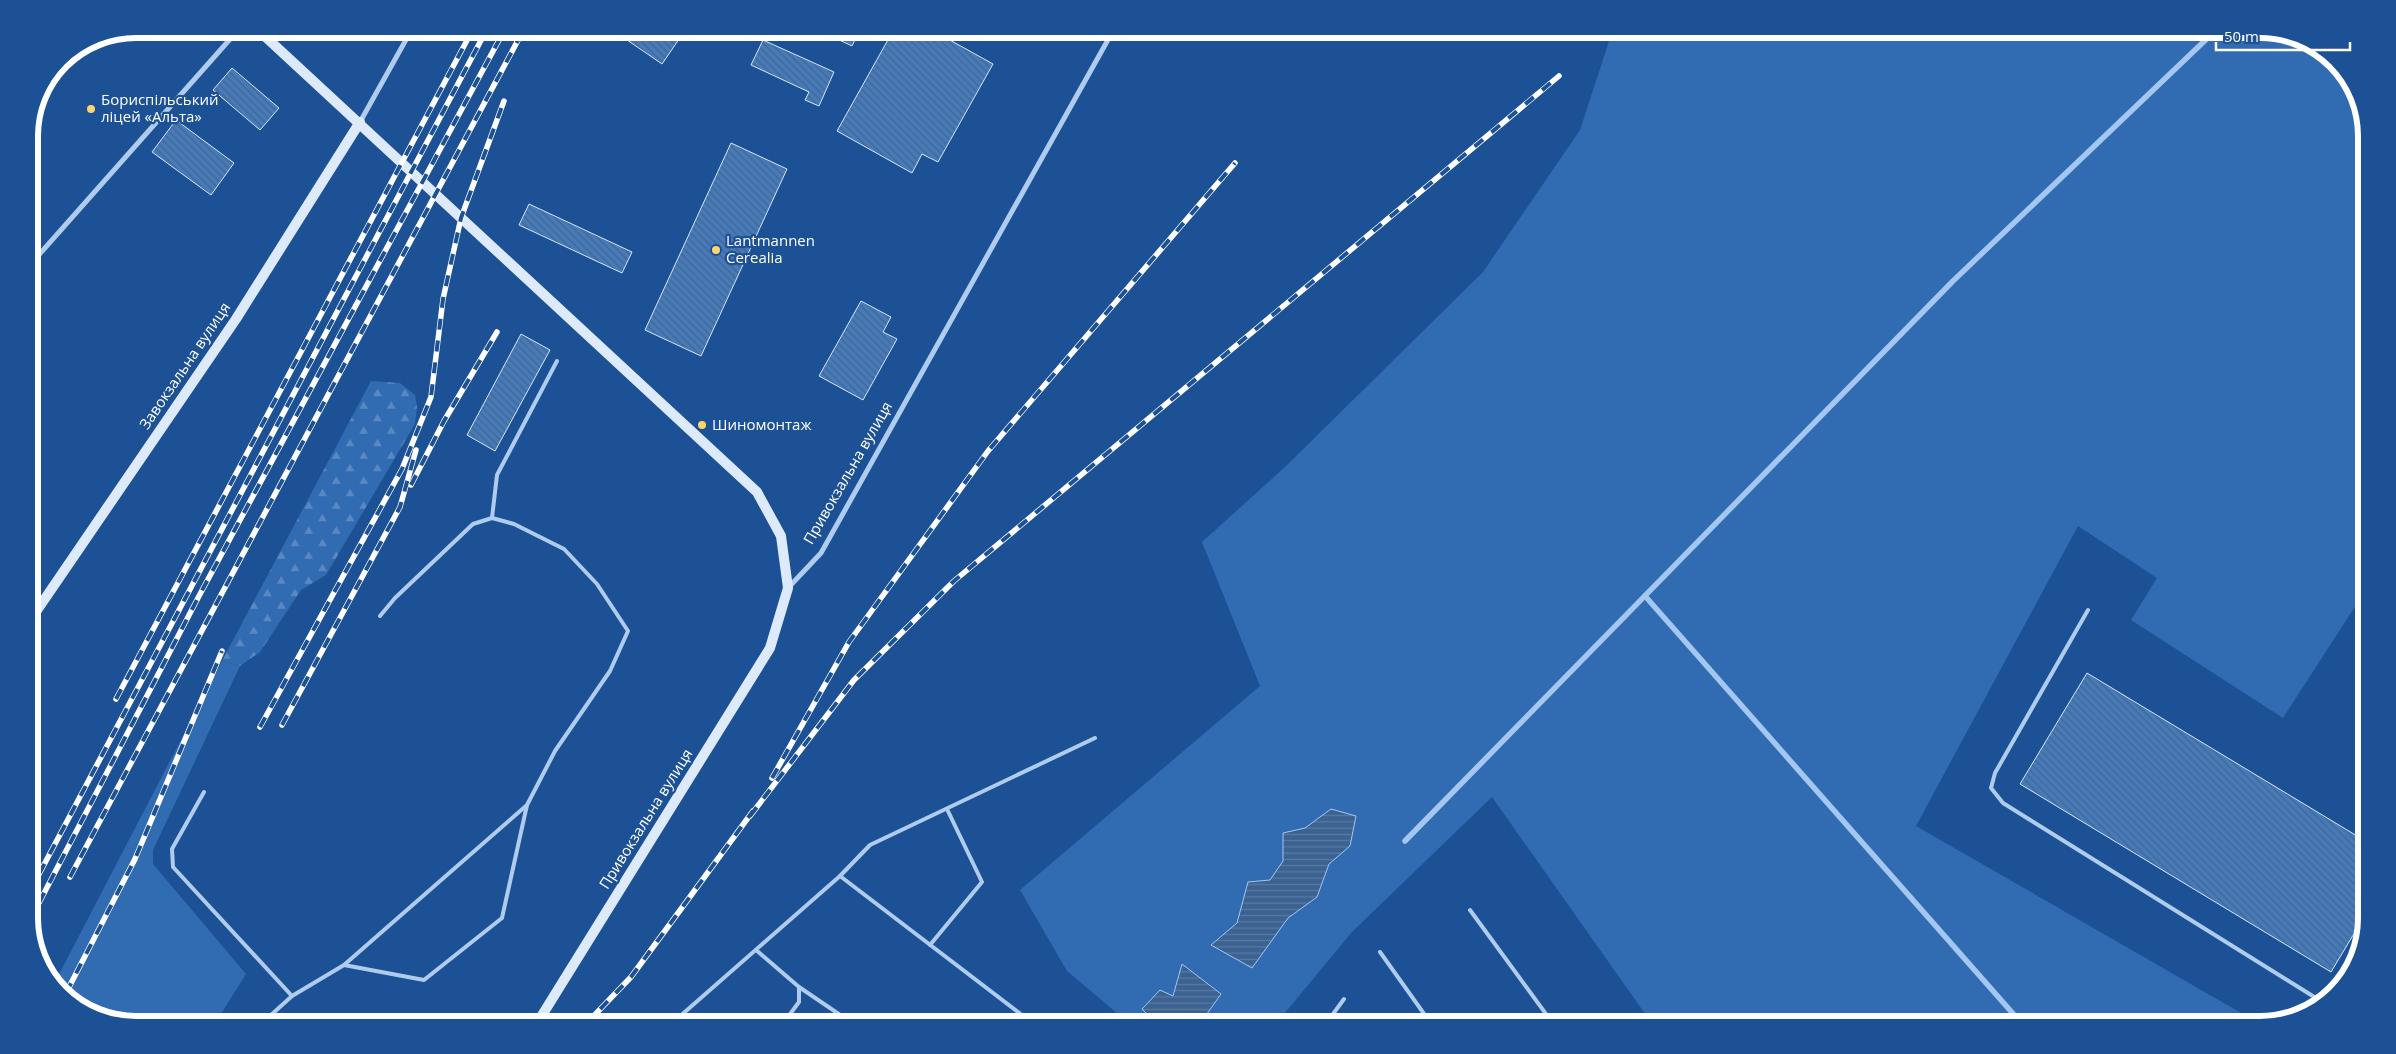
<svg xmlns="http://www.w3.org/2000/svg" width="2396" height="1054" font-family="'Open Sans',sans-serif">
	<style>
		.grass { fill: #316bb2 }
		.forest { fill: url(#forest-firs) }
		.water { fill: url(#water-rules); stroke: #a3c7f1 }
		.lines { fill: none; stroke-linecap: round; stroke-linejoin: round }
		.stream { stroke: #a3c7f1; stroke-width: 5.5 }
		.building { fill: url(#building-back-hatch); stroke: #d6e7fb }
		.lane { stroke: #afccef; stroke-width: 4 }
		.street { stroke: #afccef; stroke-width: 5 }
		.secondary { stroke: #ddeafb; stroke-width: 10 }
		.rail-casing { stroke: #fff; stroke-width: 5.5 }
		.rail { stroke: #1d5195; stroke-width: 4; stroke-dasharray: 11; stroke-linecap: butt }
		.poi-dot { fill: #fed46e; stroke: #1d5195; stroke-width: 2 }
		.labels { text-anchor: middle; stroke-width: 4.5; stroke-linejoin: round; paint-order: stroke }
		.poi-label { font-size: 15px; fill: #fff; stroke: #1d5195; text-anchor: start }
		.street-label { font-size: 15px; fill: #fff; stroke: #1d5195 }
		.rim { fill: none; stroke: #fff; stroke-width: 6 }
	</style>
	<defs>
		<pattern id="forest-firs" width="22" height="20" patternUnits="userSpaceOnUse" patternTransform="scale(1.25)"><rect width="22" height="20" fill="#316bb2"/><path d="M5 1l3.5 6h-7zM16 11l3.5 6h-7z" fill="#5a89c1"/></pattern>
		<pattern id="water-rules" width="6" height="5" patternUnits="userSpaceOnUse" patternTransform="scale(1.25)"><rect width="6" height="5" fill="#3c6292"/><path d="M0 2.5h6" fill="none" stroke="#597aa2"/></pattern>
		<pattern id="building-back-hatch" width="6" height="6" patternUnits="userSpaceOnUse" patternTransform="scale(1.25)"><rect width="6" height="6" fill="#457abb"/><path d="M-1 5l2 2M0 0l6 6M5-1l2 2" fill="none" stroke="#486589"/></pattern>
	</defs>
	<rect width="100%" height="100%" fill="#1d5195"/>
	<!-- grass -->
	<g class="grass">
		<polygon points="1613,29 2261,29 2302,37 2349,76 2367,129 2367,588 2283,718 2131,620 2157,578 2078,526 1916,826 2262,1025 1653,1025 1492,797 1352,932 1275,1025 1131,1025 1067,971 1020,890 1260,686 1202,542 1286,466 1483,272 1580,130"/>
		<polygon points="222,661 240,666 153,850 153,864 246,974 214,1025 135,1025 94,1017 54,984"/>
	</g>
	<!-- forest -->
	<polygon class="forest" points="371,381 400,383 415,395 417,407 415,424 326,575 301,590 260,652 240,666 222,661"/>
	<!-- water -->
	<g class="water">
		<polygon points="1331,809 1356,816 1350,846 1329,864 1317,897 1288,918 1252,968 1211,945 1237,923 1248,882 1270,880 1283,861 1283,833 1305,828"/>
		<polygon points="1182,964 1221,994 1199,1025 1158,1025 1142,1009 1160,990 1173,996"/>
	</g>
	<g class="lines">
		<!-- stream -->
		<g class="stream">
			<polyline points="1645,596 2023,1025"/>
			<polyline points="1405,841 1953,281 2217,29"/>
		</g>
	</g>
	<!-- building -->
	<g class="building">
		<polygon points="611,29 686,29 662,64"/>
		<polygon points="816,29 860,29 852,46"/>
		<polygon points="894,29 930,29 993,64 938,162 922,154 912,173 837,131"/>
		<polygon points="763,40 834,72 819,106 805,100 809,92 751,65"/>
		<polygon points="232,68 279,108 260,130 213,90"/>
		<polygon points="176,120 234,163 211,195 152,152"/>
		<polygon points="731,143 787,169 701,356 645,330"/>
		<polygon points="529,204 632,252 622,273 519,225"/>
		<polygon points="861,301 891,317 883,332 897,339 863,400 819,376"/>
		<polygon points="521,334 550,350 495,451 467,435"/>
		<polygon points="2087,673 2367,842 2367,912 2331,972 2020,784"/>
	</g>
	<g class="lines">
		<!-- lane -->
		<g class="lane">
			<polyline points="492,518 497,475 557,361"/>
			<polyline points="2088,610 1995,773 1991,788 2003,803 2324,1003"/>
			<polyline points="204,792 172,849 173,867 292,996"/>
			<polyline points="840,876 1035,1025"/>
			<polyline points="1470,910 1554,1025"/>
			<polyline points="930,945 982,882 947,809"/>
			<polyline points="756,950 799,987 799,1002 782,1025"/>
			<polyline points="1380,952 1432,1025"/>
			<polyline points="344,965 424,980 502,918 527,805"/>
			<polyline points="799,987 855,1025"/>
			<polyline points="260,1025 292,996 344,965 527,805 555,751 610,671 628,631 597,584 564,549 514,524 492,518 473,524 395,598 380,616"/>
			<polyline points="670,1025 840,876 870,845 1095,738"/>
			<polyline points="1325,1025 1344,999"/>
		</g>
		<!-- street -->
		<g class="street">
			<polyline points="360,122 412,29"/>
			<polyline points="29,266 239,29"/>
			<polyline points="788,588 821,553 1114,29"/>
		</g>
		<!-- secondary -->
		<g class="secondary">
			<polyline points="257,29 757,492 781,536 788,588 770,648 536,1025"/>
			<polyline points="29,622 236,319 360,122"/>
		</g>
		<!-- rail casing -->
		<g class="rail-casing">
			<g id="rail">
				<polyline points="411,485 444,421 497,332"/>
				<polyline points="116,699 473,29"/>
				<polyline points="282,725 400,507 416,450"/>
				<polyline points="260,727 402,469 431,397 443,299 461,218 504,101"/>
				<polyline points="772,778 849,642 988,451 1235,163"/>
				<polyline points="750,816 854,680 954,581 1559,76"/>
				<polyline points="70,877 524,29"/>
				<polyline points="29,893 487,29"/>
				<polyline points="29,922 199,596 505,29"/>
				<polyline points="66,993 135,859 222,651"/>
				<polyline points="585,1025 631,977 753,811"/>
			</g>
		</g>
		<!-- rail -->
		<use href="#rail" class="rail"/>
	</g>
	<!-- markers -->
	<g class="poi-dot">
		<circle cx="91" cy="109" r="5"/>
		<circle cx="716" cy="250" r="5"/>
		<circle cx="702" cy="425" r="5"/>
	</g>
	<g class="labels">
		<!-- poi labels -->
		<g class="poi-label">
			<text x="101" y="105">Бориспільський<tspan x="101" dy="17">ліцей «Альта»</tspan></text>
			<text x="726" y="246">Lantmannen<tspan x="726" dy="17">Cerealia</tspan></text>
			<text x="712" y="430">Шиномонтаж</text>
		</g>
		<!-- street labels -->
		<g class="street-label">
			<text transform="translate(185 366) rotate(-56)" y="5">Завокзальна вулиця</text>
			<text transform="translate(848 473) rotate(-60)" y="5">Привокзальна вулиця</text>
			<text transform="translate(646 819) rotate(-58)" y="5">Привокзальна вулиця</text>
		</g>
	</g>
	<!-- crop -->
	<path d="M0 0H2396V1054H0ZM136 38H2260A98 98 0 0 1 2358 136V918A98 98 0 0 1 2260 1016H136A98 98 0 0 1 38 918V136A98 98 0 0 1 136 38Z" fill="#1d5195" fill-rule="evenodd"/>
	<path class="rim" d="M136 38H2260A98 98 0 0 1 2358 136V918A98 98 0 0 1 2260 1016H136A98 98 0 0 1 38 918V136A98 98 0 0 1 136 38Z"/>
	<!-- scale -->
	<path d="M2216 42v8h134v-8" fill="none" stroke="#ffffff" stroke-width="2.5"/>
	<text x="2224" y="42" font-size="15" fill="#ffffff" stroke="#1d5195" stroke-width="4" paint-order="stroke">50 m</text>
</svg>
